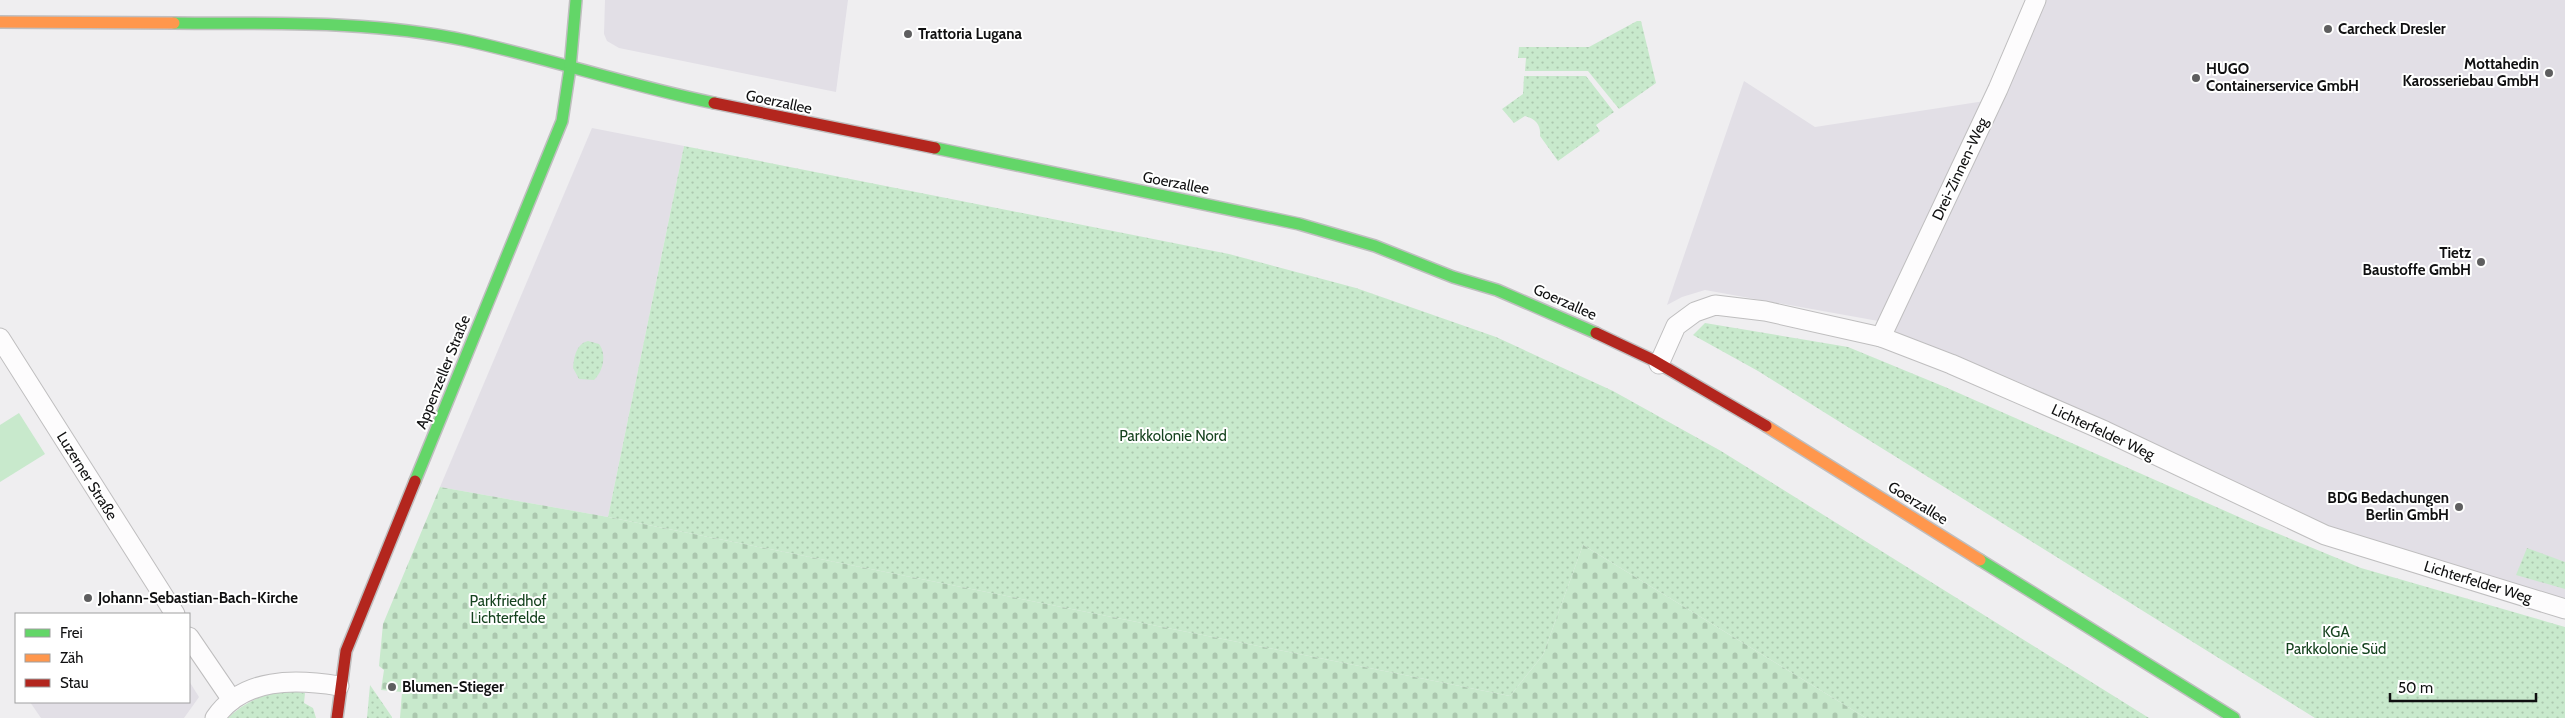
<svg xmlns="http://www.w3.org/2000/svg" width="2565" height="718" font-family="Cabin,sans-serif">
	<style>
		.built { fill: #e2dfe6 }
		.grass { fill: url(#grass-dots) }
		.cemetery { fill: url(#cemetery-stones) }
		.park { fill: #c8e9cc }
		.lines { fill: none; stroke-linecap: round; stroke-linejoin: round }
		.street-casing { stroke: #bfbebf; stroke-width: 21 }
		.fast-casing { stroke: #bfbebf; stroke-width: 14 }
		.slow-casing { stroke: #bfbebf; stroke-width: 14 }
		.jam-casing { stroke: #bfbebf; stroke-width: 14 }
		.street { stroke: #fdfcfd; stroke-width: 19 }
		.fast { stroke: #63d668; stroke-width: 11 }
		.slow { stroke: #ff974d; stroke-width: 11 }
		.jam { stroke: #b3261e; stroke-width: 11 }
		.poi-dot { fill: #5e5e5f; stroke: #fff; stroke-width: 2 }
		.labels { text-anchor: middle; stroke-width: 4; stroke-linejoin: round; paint-order: stroke }
		.poi-label { font-size: 15px; font-weight: bold; fill: #101011; stroke: #fff; text-anchor: start }
		.street-label { font-size: 15px; fill: #101011; stroke: #fff }
		.park-label { font-size: 15px; fill: #16431f; stroke: #fff }
	</style>
	<defs>
		<pattern id="grass-dots" width="8" height="8" patternUnits="userSpaceOnUse" patternTransform="scale(1.25)"><rect width="8" height="8" fill="#c8e9cc"/><path d="M2 2h.1M6 6h.1" fill="none" stroke="#abc7ae" stroke-width="1.8" stroke-linecap="round"/></pattern>
		<pattern id="cemetery-stones" width="16" height="16" patternUnits="userSpaceOnUse" patternTransform="scale(1.25)"><rect width="16" height="16" fill="#c8e9cc"/><path d="M2 7V4a2 2 0 0 1 4 0v3zM10 15v-3a2 2 0 0 1 4 0v3z" fill="#abc7ae"/></pattern>
	</defs>
	<rect width="100%" height="100%" fill="#efeef0"/>
	<!-- built -->
	<g class="built">
		<polygon points="605,0 848,0 836,92 619,48 607,41 604,34"/>
		<polygon points="2043,0 2565,0 2565,618 2321,542 2087,432 1941,368 1884,322 1705,290 1682,297 1667,305 1744,81 1815,127 1998,99"/>
		<polygon points="592,128 684,146 608,517 440,487"/>
		<polygon points="189,681 199,697 184,718 41,718 30,702 189,702"/>
	</g>
	<!-- grass -->
	<g class="grass">
		<polygon points="1637,21 1641,21 1656,83 1619,109 1588,71 1525,71 1526,58 1518,58 1519,47 1589,47"/>
		<path d="M 1524,76 L 1586,76 L 1614,112 L 1596,125 L 1600,131 L 1558,161 L 1540,136 C 1541,125 1536,119 1525,116 L 1514,123 L 1502,109 L 1523,94 Z"/>
		<polygon points="684,146 1229,254 1356,288 1496,337 1613,391 1721,451 2149,718 1866,718 1583,545 1543,655 1510,696 608,517"/>
		<polygon points="1705,323 1848,347 1945,387 2257,525 2361,568 2565,627 2565,718 2315,718 1758,371 1693,335"/>
		<path d="M 588,341 L 599,344 C 607,355 603,371 594,380 L 579,379 L 573,368 C 574,357 576,344 588,341 Z"/>
		<polygon points="2527,548 2565,562 2565,589 2516,575"/>
		<polygon points="370,685 392,717 392,718 367,718"/>
		<path d="M 290,691 L 305,693 L 304,703 L 313,708 L 316,718 L 228,718 C 245,701 265,693 290,691 Z"/>
	</g>
	<!-- cemetery -->
	<polygon class="cemetery" points="440,487 608,517 1510,696 1543,655 1583,545 1866,718 400,718 402,692 381,690 384,670 379,666 383,624"/>
	<!-- park -->
	<polygon class="park" points="19,413 45,454 0,482 0,425"/>
	<g class="lines">
		<!-- street casing -->
		<g class="street-casing">
			<g id="street">
				<polyline points="1881,337 1998,89 2036,0"/>
				<polyline points="0,338 175,614"/>
				<polyline points="1659,364 1676,326 1695,312 1715,305 1765,311 1881,337 1951,364 2105,431 2325,535 2565,609"/>
				<polyline points="189,637 232,700"/>
				<path d="M 215,718 C 243,677 296,679 339,686"/>
			</g>
		</g>
		<!-- fast casing -->
		<g class="fast-casing">
			<g id="fast">
				<path d="M 174,23 C 271,24 369,20 464,40 C 548,58 630,86 714,103"/>
				<polyline points="935,148 1299,224 1375,246 1453,277 1497,290 1596,333"/>
				<polyline points="415,481 562,121 570,68 576,0"/>
				<polyline points="1980,560 2234,718"/>
			</g>
		</g>
		<!-- slow casing -->
		<g class="slow-casing">
			<g id="slow">
				<polyline points="0,22 174,23"/>
				<polyline points="1766,426 1980,560"/>
			</g>
		</g>
		<!-- jam casing -->
		<g class="jam-casing">
			<g id="jam">
				<polyline points="714,103 935,148"/>
				<polyline points="1596,333 1653,360 1766,426"/>
				<polyline points="337,718 346,651 415,481"/>
			</g>
		</g>
		<!-- street -->
		<use href="#street" class="street"/>
		<!-- fast -->
		<use href="#fast" class="fast"/>
		<!-- slow -->
		<use href="#slow" class="slow"/>
		<!-- jam -->
		<use href="#jam" class="jam"/>
	</g>
	<!-- markers -->
	<g class="poi-dot">
		<circle cx="2328" cy="29" r="5"/>
		<circle cx="908" cy="34" r="5"/>
		<circle cx="2549" cy="73" r="5"/>
		<circle cx="2196" cy="78" r="5"/>
		<circle cx="2481" cy="262" r="5"/>
		<circle cx="2459" cy="507" r="5"/>
		<circle cx="88" cy="598" r="5"/>
		<circle cx="392" cy="687" r="5"/>
	</g>
	<g class="labels">
		<!-- poi labels -->
		<g class="poi-label">
			<text x="2338" y="34">Carcheck Dresler</text>
			<text x="918" y="39">Trattoria Lugana</text>
			<text x="2539" y="69" text-anchor="end">Mottahedin<tspan x="2539" dy="17">Karosseriebau GmbH</tspan></text>
			<text x="2206" y="74">HUGO<tspan x="2206" dy="17">Containerservice GmbH</tspan></text>
			<text x="2471" y="258" text-anchor="end">Tietz<tspan x="2471" dy="17">Baustoffe GmbH</tspan></text>
			<text x="2449" y="503" text-anchor="end">BDG Bedachungen<tspan x="2449" dy="17">Berlin GmbH</tspan></text>
			<text x="98" y="603">Johann-Sebastian-Bach-Kirche</text>
			<text x="402" y="692">Blumen-Stieger</text>
		</g>
		<!-- street labels -->
		<g class="street-label">
			<text transform="translate(779 102) rotate(12)" y="5">Goerzallee</text>
			<text transform="translate(1960 169) rotate(-65)" y="5">Drei-Zinnen-Weg</text>
			<text transform="translate(1176 183) rotate(11)" y="5">Goerzallee</text>
			<text transform="translate(1565 302) rotate(24)" y="5">Goerzallee</text>
			<text transform="translate(443 372) rotate(-68)" y="5">Appenzeller Straße</text>
			<text transform="translate(2103 432) rotate(25)" y="5">Lichterfelder Weg</text>
			<text transform="translate(87 476) rotate(58)" y="5">Luzerner Straße</text>
			<text transform="translate(1918 503) rotate(32)" y="5">Goerzallee</text>
			<text transform="translate(2478 582) rotate(17)" y="5">Lichterfelder Weg</text>
		</g>
		<!-- park labels -->
		<g class="park-label">
			<text x="1173" y="441">Parkkolonie Nord</text>
			<text x="508" y="606">Parkfriedhof<tspan x="508" dy="17">Lichterfelde</tspan></text>
			<text x="2336" y="637">KGA<tspan x="2336" dy="17">Parkkolonie Süd</tspan></text>
		</g>
	</g>
	<!-- legend -->
	<rect x="15" y="613" width="175" height="90" fill="#ffffff" stroke="#9f9fa0"/>
	<rect x="25" y="629" width="25" height="8" fill="#63d668" stroke="#9f9fa0"/>
	<text x="60" y="638" font-size="15" fill="#101011">Frei</text>
	<rect x="25" y="654" width="25" height="8" fill="#ff974d" stroke="#9f9fa0"/>
	<text x="60" y="663" font-size="15" fill="#101011">Zäh</text>
	<rect x="25" y="679" width="25" height="8" fill="#b3261e" stroke="#9f9fa0"/>
	<text x="60" y="688" font-size="15" fill="#101011">Stau</text>
	<!-- scale -->
	<path d="M2390 693v8h146v-8" fill="none" stroke="#101011" stroke-width="2.5"/>
	<text x="2398" y="693" font-size="15" fill="#101011" stroke="#ffffff" stroke-width="4" paint-order="stroke">50 m</text>
</svg>
